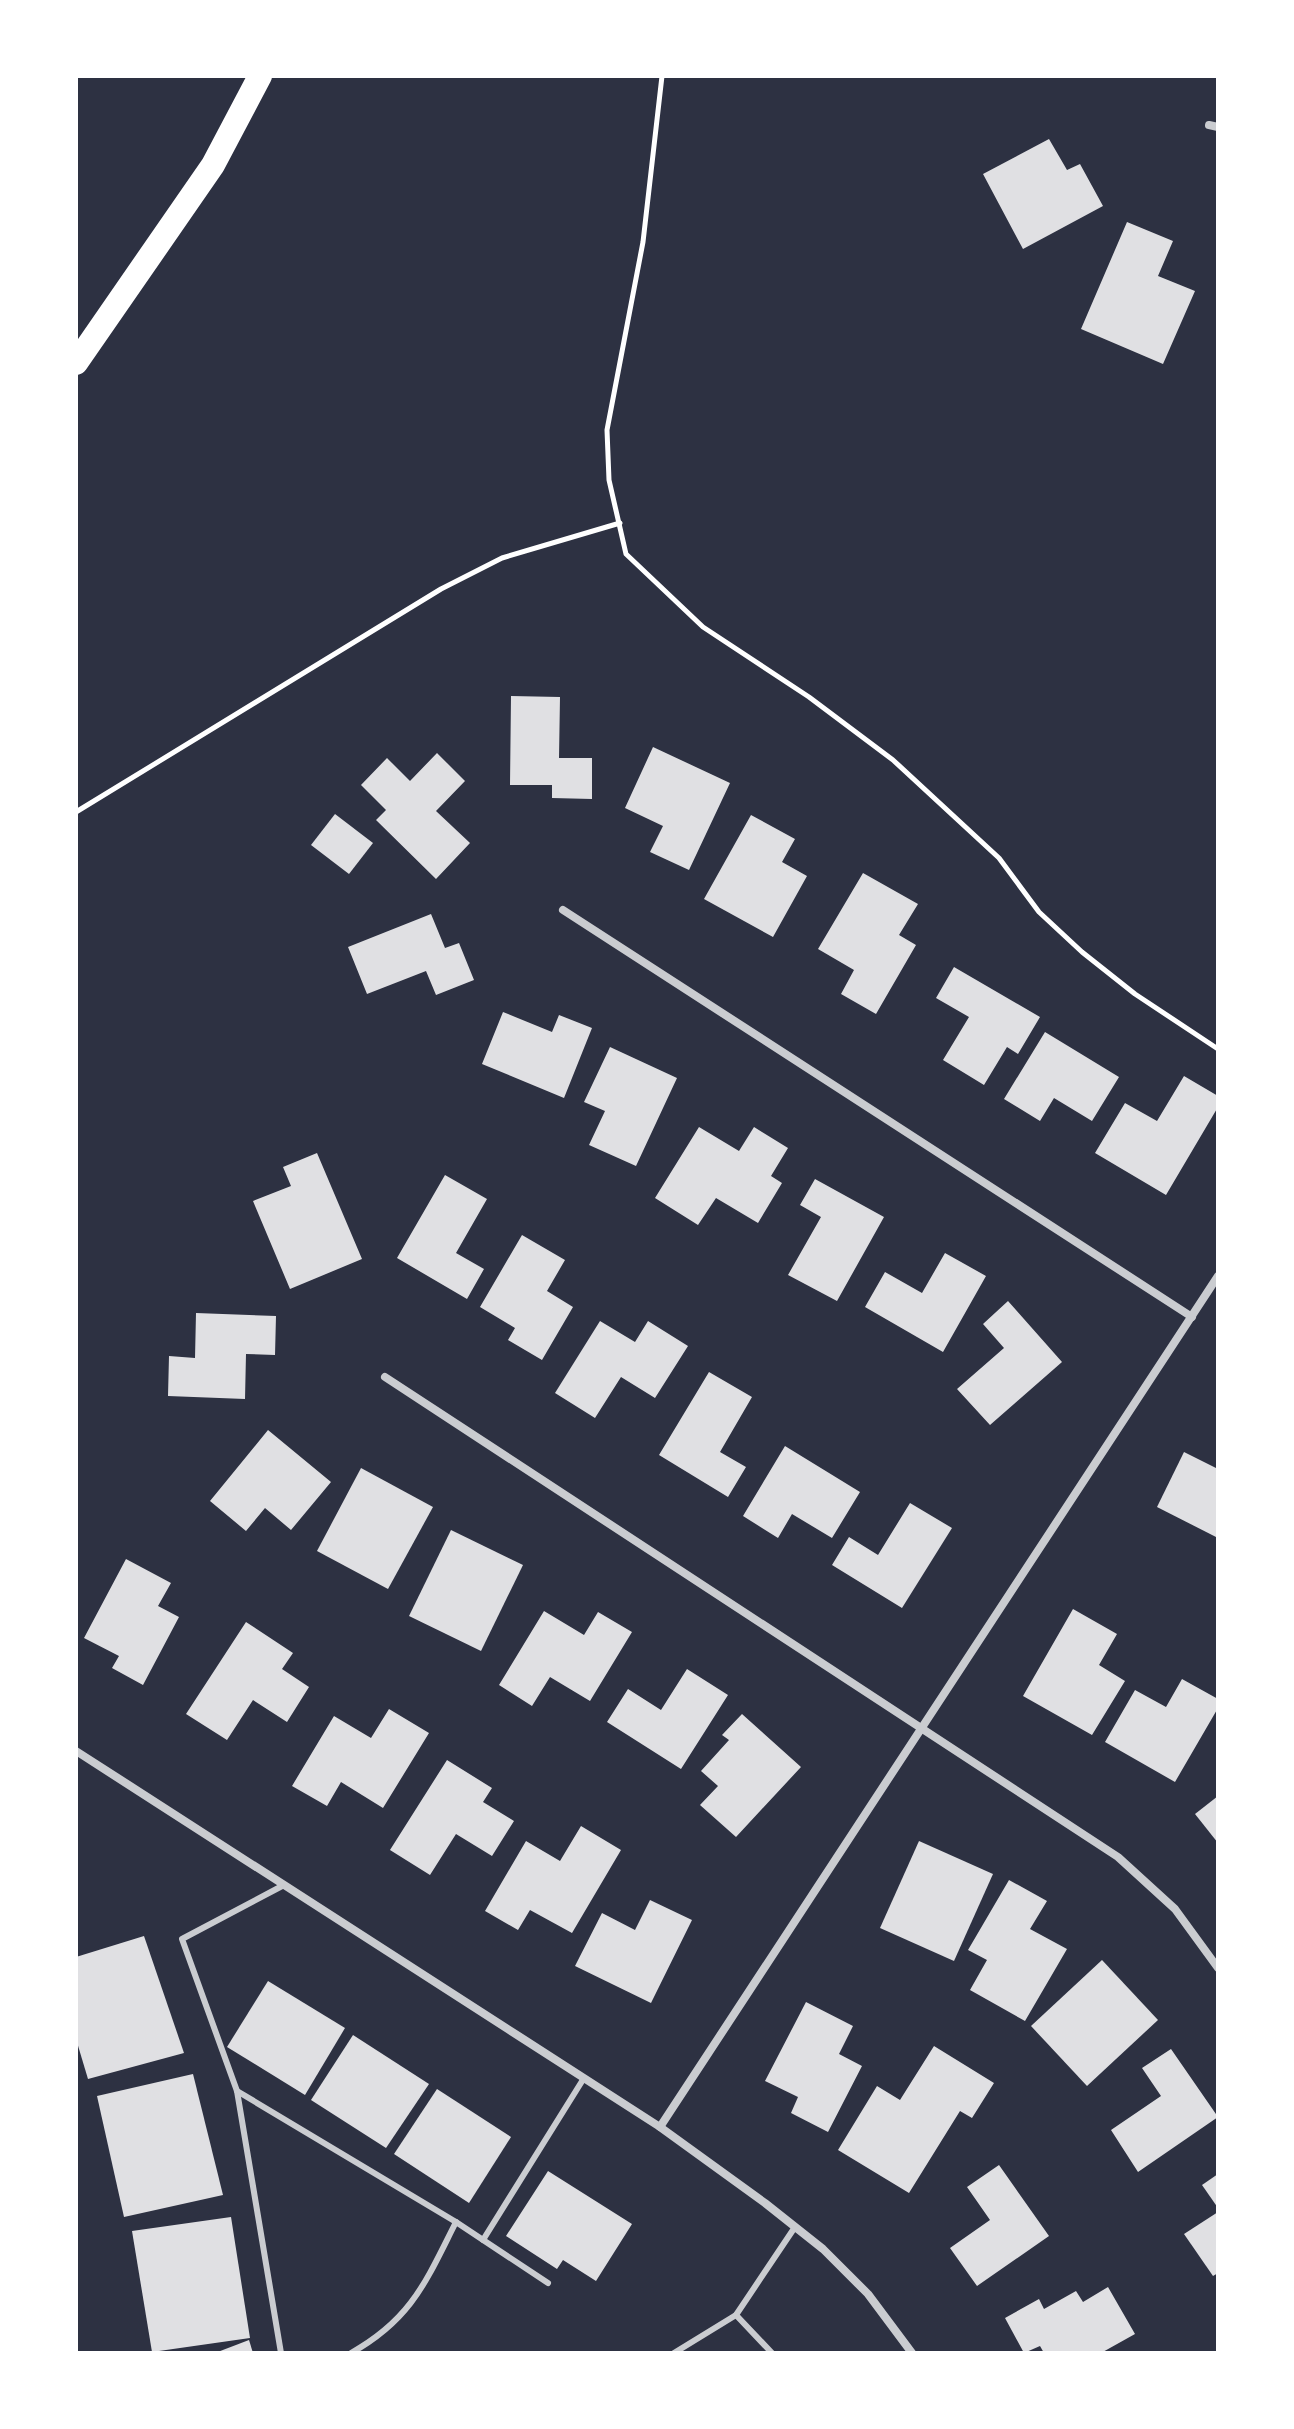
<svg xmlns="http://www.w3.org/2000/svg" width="1294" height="2429" font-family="Poppins,sans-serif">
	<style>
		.building { fill: #e0e0e3 }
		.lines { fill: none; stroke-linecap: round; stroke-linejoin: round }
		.path { stroke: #fff; stroke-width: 5 }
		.service { stroke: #caccd0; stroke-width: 6 }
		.minor { stroke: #caccd0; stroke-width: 8 }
		.motorway { stroke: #fff; stroke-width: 24 }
	</style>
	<rect width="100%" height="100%" fill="#2d3142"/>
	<!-- building -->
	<g class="building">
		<polygon points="1049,139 1067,170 1080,164 1103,206 1023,249 983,174"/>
		<polygon points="1127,222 1173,241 1158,276 1195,291 1163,364 1081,329"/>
		<polygon points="511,696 560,697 559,758 592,758 592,799 552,798 552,785 510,785"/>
		<polygon points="653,747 730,783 689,870 650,852 663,826 625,808"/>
		<polygon points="437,753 465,781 436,811 470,843 436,879 376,820 386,810 361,785 387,758 410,781"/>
		<polygon points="335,814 373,843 349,874 311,845"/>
		<polygon points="751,815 795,839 782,862 807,876 773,937 704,899"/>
		<polygon points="863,873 918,904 899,935 916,945 876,1014 841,994 854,970 818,949"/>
		<polygon points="431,914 445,948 459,943 474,980 436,995 426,971 367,994 348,947"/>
		<polygon points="954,967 1040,1017 1018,1054 1007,1047 984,1085 943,1060 969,1017 936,998"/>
		<polygon points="503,1012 552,1032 559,1015 592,1028 564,1098 482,1064"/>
		<polygon points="1045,1032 1119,1077 1092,1121 1054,1098 1040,1121 1004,1099"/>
		<polygon points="610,1047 677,1078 636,1166 589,1145 605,1111 584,1102"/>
		<polygon points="1184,1076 1218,1096 1218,1107 1166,1195 1095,1153 1125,1103 1157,1121"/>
		<polygon points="699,1127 739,1151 754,1127 788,1148 771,1176 782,1183 758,1223 716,1198 698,1225 655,1198"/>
		<polygon points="317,1153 362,1259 290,1289 253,1201 291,1186 283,1167"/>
		<polygon points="445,1175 487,1199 456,1253 484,1269 467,1299 397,1258"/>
		<polygon points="815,1179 884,1217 837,1301 788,1275 821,1217 800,1205"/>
		<polygon points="522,1235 565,1260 547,1291 573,1307 542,1360 508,1340 515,1328 480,1307"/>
		<polygon points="945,1253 986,1276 943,1352 865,1307 885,1272 922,1293"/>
		<polygon points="1008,1301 1062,1362 990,1425 957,1389 1004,1348 983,1324"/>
		<polygon points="196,1313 276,1316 275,1355 246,1354 245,1399 168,1396 169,1356 195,1358"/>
		<polygon points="600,1321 635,1342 648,1321 688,1346 655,1398 621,1377 595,1418 555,1393"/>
		<polygon points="709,1372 752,1397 720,1452 746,1467 728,1497 659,1455"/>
		<polygon points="268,1430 331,1482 291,1530 265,1508 246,1531 210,1501"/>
		<polygon points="785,1446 860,1492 832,1538 792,1514 778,1538 743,1516"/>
		<polygon points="1184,1452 1218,1469 1218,1538 1157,1507"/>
		<polygon points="361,1468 433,1507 388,1589 317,1551"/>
		<polygon points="910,1503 952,1528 902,1608 832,1565 849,1537 878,1555"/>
		<polygon points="451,1530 523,1565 481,1651 409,1616"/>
		<polygon points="126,1559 171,1583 158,1606 179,1617 143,1685 112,1668 119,1656 84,1638"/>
		<polygon points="1073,1609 1117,1634 1099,1665 1125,1681 1092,1735 1023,1696"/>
		<polygon points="544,1611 584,1635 598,1612 632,1632 590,1701 550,1677 532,1706 499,1685"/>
		<polygon points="246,1622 293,1653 282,1669 309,1687 287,1722 253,1700 227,1740 186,1714"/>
		<polygon points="687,1669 728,1695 681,1769 607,1722 628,1689 661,1710"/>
		<polygon points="1182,1679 1218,1699 1218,1708 1175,1782 1105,1742 1135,1690 1166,1707"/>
		<polygon points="389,1709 429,1733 383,1808 341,1782 327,1806 292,1786 334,1716 371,1738"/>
		<polygon points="742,1714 801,1767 736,1837 700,1805 718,1786 701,1771 729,1740 722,1735"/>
		<polygon points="447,1760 492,1788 483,1802 514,1821 492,1856 456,1834 430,1875 390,1850"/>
		<polygon points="1218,1796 1218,1843 1195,1814"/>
		<polygon points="581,1826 621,1850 572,1933 530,1910 518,1930 485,1911 526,1841 560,1861"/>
		<polygon points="919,1841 993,1874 954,1961 880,1928"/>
		<polygon points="1009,1880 1047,1901 1030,1929 1067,1949 1025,2021 970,1990 987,1960 968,1950"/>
		<polygon points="650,1900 692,1920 651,2003 575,1966 602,1913 635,1930"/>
		<polygon points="144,1936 184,2053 88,2079 76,2039 76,1957"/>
		<polygon points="1102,1960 1158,2020 1087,2086 1031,2026"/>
		<polygon points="268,1981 345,2028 305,2095 227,2047"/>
		<polygon points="806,2002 853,2026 839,2054 862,2066 828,2132 791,2113 798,2097 765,2081"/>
		<polygon points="353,2035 429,2084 386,2148 311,2100"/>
		<polygon points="934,2046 994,2083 972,2118 960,2111 909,2193 838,2150 877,2086 900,2100"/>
		<polygon points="1171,2049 1218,2117 1138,2172 1111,2130 1161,2096 1142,2068"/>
		<polygon points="193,2074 223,2195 124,2217 97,2096"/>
		<polygon points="437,2089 511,2137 469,2203 394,2154"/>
		<polygon points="999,2165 1049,2236 977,2286 950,2248 990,2220 967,2187"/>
		<polygon points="548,2171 632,2224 596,2281 563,2260 557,2269 506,2236"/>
		<polygon points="1218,2174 1218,2208 1202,2185"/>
		<polygon points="1218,2212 1218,2273 1213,2276 1184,2234"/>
		<polygon points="231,2217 250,2338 152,2352 132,2231"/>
		<polygon points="1108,2287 1135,2334 1101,2353 1044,2353 1040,2346 1024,2353 1005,2318 1039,2299 1044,2309 1076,2291 1083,2302"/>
		<polygon points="249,2340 253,2353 215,2353"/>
	</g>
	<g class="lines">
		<!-- path -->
		<g class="path">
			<polyline points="662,76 643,242 607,430 609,480 626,554 703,627 809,697 893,760 999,858 1039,912 1082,952 1135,994 1218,1049"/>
			<polyline points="76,812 441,589 502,558 620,523"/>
		</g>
		<!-- service -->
		<g class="service">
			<polyline points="237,2091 456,2222 548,2283"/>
			<polyline points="483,2240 584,2078"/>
			<polyline points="281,2353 237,2091 182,1939 284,1885"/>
			<path d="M 351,2353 C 412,2319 426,2281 456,2222"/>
			<polyline points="674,2353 736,2315"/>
			<polyline points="772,2353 736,2315 795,2227"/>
		</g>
		<!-- minor -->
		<g class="minor">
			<polyline points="1209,125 1218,127"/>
			<polyline points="563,910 1192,1317"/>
			<polyline points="385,1377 1118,1857 1175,1909 1218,1968"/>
			<polyline points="76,1751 660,2127 765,2203 823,2249 868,2294 912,2353"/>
			<polyline points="660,2127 1218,1276"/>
		</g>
		<!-- motorway -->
		<polyline class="motorway" points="76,363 213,165 260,76"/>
	</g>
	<!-- border -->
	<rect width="1294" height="2429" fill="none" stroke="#ffffff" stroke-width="156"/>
</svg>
